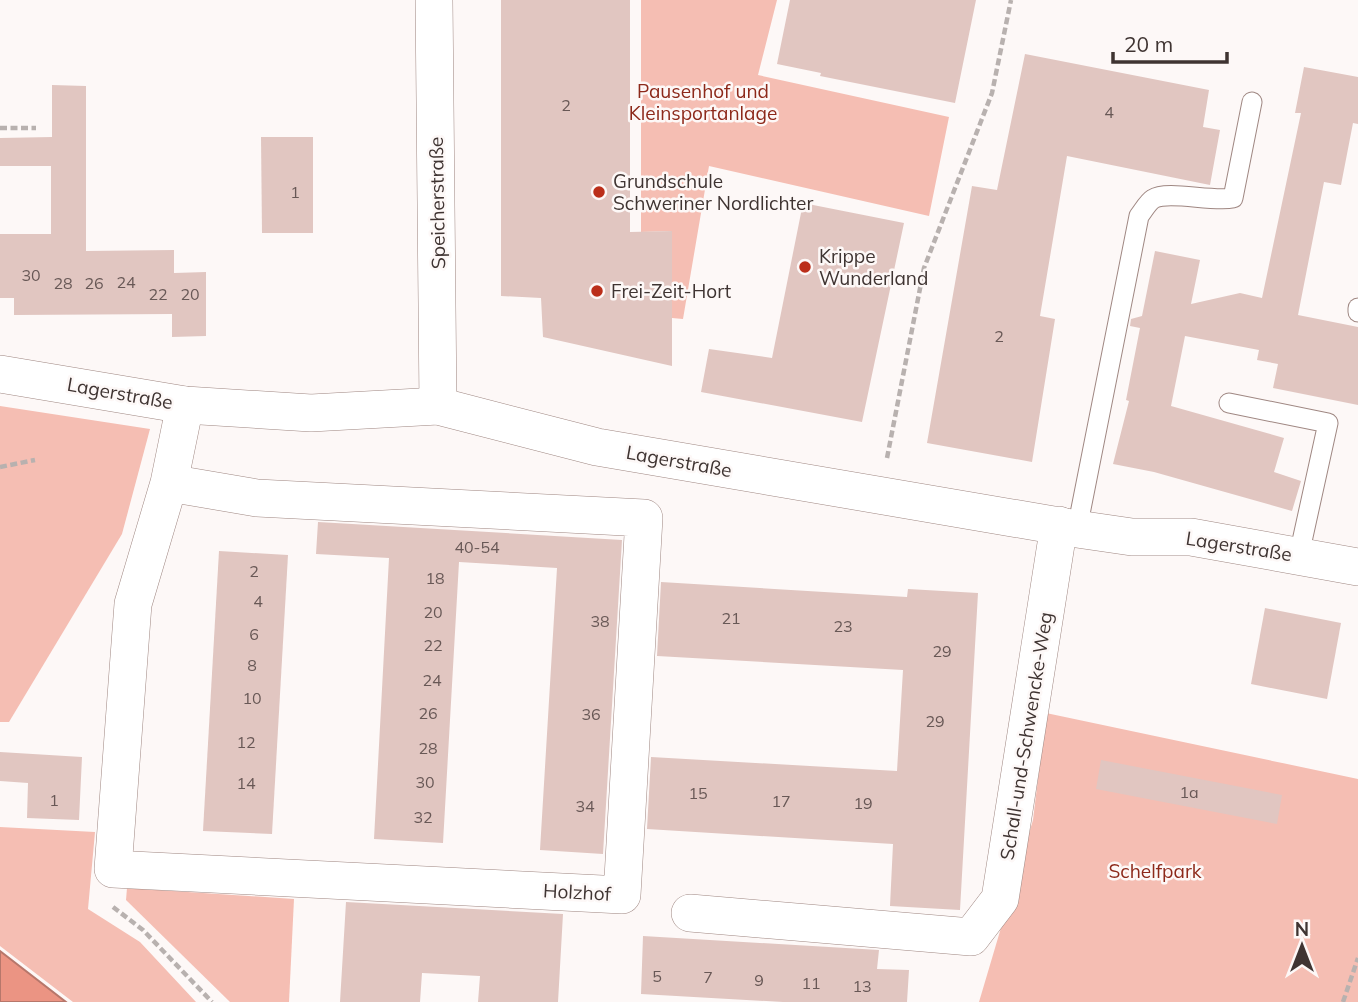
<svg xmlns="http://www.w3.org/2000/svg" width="1358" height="1002" font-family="Mulish,sans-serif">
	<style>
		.green { fill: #f5beb3 }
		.water { fill: #eb9483; stroke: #b7776b; stroke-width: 2 }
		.building { fill: #e1c6c1 }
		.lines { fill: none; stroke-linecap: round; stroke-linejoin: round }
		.lane-casing { stroke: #9f8782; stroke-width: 21 }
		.street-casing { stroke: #9f8782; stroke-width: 38 }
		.path { stroke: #b8b1af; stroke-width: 4.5; stroke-dasharray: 7 3.5; stroke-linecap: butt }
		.lane { stroke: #fff; stroke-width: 19 }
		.street { stroke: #fff; stroke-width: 37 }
		.poi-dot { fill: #bb2e1a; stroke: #fdf8f7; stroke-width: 2.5 }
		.labels { text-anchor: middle; stroke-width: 5; stroke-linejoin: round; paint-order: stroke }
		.number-label { font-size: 16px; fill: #685856 }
		.park-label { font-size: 19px; fill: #8d291a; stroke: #fdf8f7 }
		.poi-label { font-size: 19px; fill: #3f3432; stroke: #fdf8f7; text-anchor: start }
		.street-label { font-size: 19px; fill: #3f3432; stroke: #fdf8f7 }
	</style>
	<rect width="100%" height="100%" fill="#fdf8f7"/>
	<!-- green -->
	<g class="green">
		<polygon points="641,0 777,0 758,75 949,117 929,216 709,166 683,319 672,318 671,231 641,232"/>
		<polygon points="0,406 150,429 122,534 9,722 0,722"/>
		<polygon points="1046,713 1358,779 1358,1002 979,1002 1033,820"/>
		<polygon points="0,827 95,832 88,909 140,942 196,1002 73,1002 0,946"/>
		<polygon points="127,888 294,899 289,1002 230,1002 126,900"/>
	</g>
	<!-- water -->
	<polygon class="water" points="0,951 66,1002 0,1002"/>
	<!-- building -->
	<g class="building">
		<polygon points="501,0 630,0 630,232 672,231 672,366 543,337 541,298 501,296"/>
		<polygon points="790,0 976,0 955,103 820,76 821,73 777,64"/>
		<polygon points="1025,54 1209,90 1203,127 1220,130 1210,185 1067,156 1040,316 1055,319 1032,462 927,443 972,186 997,190"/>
		<polygon points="1304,67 1358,77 1358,124 1353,123 1341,185 1324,182 1298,315 1358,327 1358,405 1273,388 1278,364 1257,360 1259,350 1185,336 1171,406 1284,438 1274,472 1301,481 1292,511 1154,472 1113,464 1129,401 1126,400 1140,328 1130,326 1131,319 1142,316 1155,251 1200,260 1191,304 1240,293 1262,298 1301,113 1295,113"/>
		<polygon points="52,85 86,86 86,251 174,250 174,273 206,272 206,336 172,337 172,314 14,315 14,298 0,298 0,234 51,234 51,166 0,166 0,138 52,137"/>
		<polygon points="261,137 313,137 313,233 262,233"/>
		<polygon points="803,203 904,223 862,422 701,392 709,349 772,358"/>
		<polygon points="318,522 622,540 603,854 540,850 557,568 459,562 443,843 374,839 389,558 316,554"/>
		<polygon points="219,551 288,555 272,834 203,831"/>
		<polygon points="661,582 907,597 908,589 978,593 960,910 890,906 893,844 647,829 651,757 897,771 903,670 657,656"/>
		<polygon points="1265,608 1341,623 1327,699 1251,684"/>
		<polygon points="0,752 82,757 79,820 27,818 28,783 0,781"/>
		<polygon points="1101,760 1282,795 1277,824 1096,789"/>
		<polygon points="346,902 563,914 558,1002 478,1002 480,976 422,973 420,1002 340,1002"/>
		<polygon points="643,936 879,950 877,969 909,970 907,1002 783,1002 641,994"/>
	</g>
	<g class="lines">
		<!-- lane casing -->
		<g class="lane-casing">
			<g id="lane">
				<polyline points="1358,308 1358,312"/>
				<polyline points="1229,403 1328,423 1299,555"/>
				<path d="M 1077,529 L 1139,216 C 1143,211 1148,202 1153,199 C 1167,190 1211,202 1233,198 L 1252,102"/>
			</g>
		</g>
		<!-- street casing -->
		<g class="street-casing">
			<g id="street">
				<polyline points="434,0 438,406"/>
				<polyline points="0,374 185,405 311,413 438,406 597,447 1077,529 1132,537 1191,537 1358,567"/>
				<polyline points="169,483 257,498 644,518 622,895 113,869 133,604 169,483 185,405"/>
				<polyline points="690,913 971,937 1000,899 1059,525"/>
			</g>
		</g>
		<!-- path -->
		<g class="path">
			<polyline points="0,128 36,128"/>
			<polyline points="887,458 924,268 992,93 1011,0"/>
			<polyline points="0,467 35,460"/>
			<polyline points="113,907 143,930 212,1002"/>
			<polyline points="1343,1002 1358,958"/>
		</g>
		<!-- lane -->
		<use href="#lane" class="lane"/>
		<!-- street -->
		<use href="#street" class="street"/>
	</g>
	<!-- markers -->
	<g class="poi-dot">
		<circle cx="599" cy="192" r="7"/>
		<circle cx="805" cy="267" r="7"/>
		<circle cx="597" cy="291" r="7"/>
	</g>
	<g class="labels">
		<!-- number labels -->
		<g class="number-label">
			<text x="566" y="111">2</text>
			<text x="1109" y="118">4</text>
			<text x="295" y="198">1</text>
			<text x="31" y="281">30</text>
			<text x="126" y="288">24</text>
			<text x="63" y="289">28</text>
			<text x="94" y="289">26</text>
			<text x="158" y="300">22</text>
			<text x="190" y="300">20</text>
			<text x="999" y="342">2</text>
			<text x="477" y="553">40-54</text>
			<text x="254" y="577">2</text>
			<text x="435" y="584">18</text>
			<text x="258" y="607">4</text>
			<text x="433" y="618">20</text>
			<text x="731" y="624">21</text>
			<text x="600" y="627">38</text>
			<text x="843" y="632">23</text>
			<text x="254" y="640">6</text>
			<text x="433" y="651">22</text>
			<text x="942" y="657">29</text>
			<text x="252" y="671">8</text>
			<text x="432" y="686">24</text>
			<text x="252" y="704">10</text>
			<text x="428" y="719">26</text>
			<text x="591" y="720">36</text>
			<text x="935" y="727">29</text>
			<text x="246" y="748">12</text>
			<text x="428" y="754">28</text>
			<text x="425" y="788">30</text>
			<text x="246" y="789">14</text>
			<text x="1189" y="798">1a</text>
			<text x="698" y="799">15</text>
			<text x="54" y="806">1</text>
			<text x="781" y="807">17</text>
			<text x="863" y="809">19</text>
			<text x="585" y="812">34</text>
			<text x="423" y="823">32</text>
			<text x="657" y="982">5</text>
			<text x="708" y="983">7</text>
			<text x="759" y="986">9</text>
			<text x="811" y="989">11</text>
			<text x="862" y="992">13</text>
		</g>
		<!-- park labels -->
		<g class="park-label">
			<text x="703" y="98">Pausenhof und<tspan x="703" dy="22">Kleinsportanlage</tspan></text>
			<text x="1155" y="878">Schelfpark</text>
		</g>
		<!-- poi labels -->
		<g class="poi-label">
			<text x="613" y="188">Grundschule<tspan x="613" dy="22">Schweriner Nordlichter</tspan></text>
			<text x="819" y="263">Krippe<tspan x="819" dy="22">Wunderland</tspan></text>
			<text x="611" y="298">Frei-Zeit-Hort</text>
		</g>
		<!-- street labels -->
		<g class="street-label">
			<text transform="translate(437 203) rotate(-91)" y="7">Speicherstraße</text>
			<text transform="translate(120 393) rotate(10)" y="7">Lagerstraße</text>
			<text transform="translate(679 461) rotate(10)" y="7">Lagerstraße</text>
			<text transform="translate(1239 546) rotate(9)" y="7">Lagerstraße</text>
			<text transform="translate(1026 736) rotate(-81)" y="7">Schall-und-Schwencke-Weg</text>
			<text transform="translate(577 892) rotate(3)" y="7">Holzhof</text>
		</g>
	</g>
	<!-- north arrow -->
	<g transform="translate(1302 946)" stroke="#fdf8f7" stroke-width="5" paint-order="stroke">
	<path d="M0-5L12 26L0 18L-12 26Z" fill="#3f3432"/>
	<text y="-10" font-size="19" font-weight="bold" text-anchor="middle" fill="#3f3432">N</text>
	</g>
	<!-- scale -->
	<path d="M1113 52v10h114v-10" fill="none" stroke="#3f3432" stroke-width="3.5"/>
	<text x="1124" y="52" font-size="21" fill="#3f3432" stroke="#fdf8f7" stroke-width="5" paint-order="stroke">20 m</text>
</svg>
